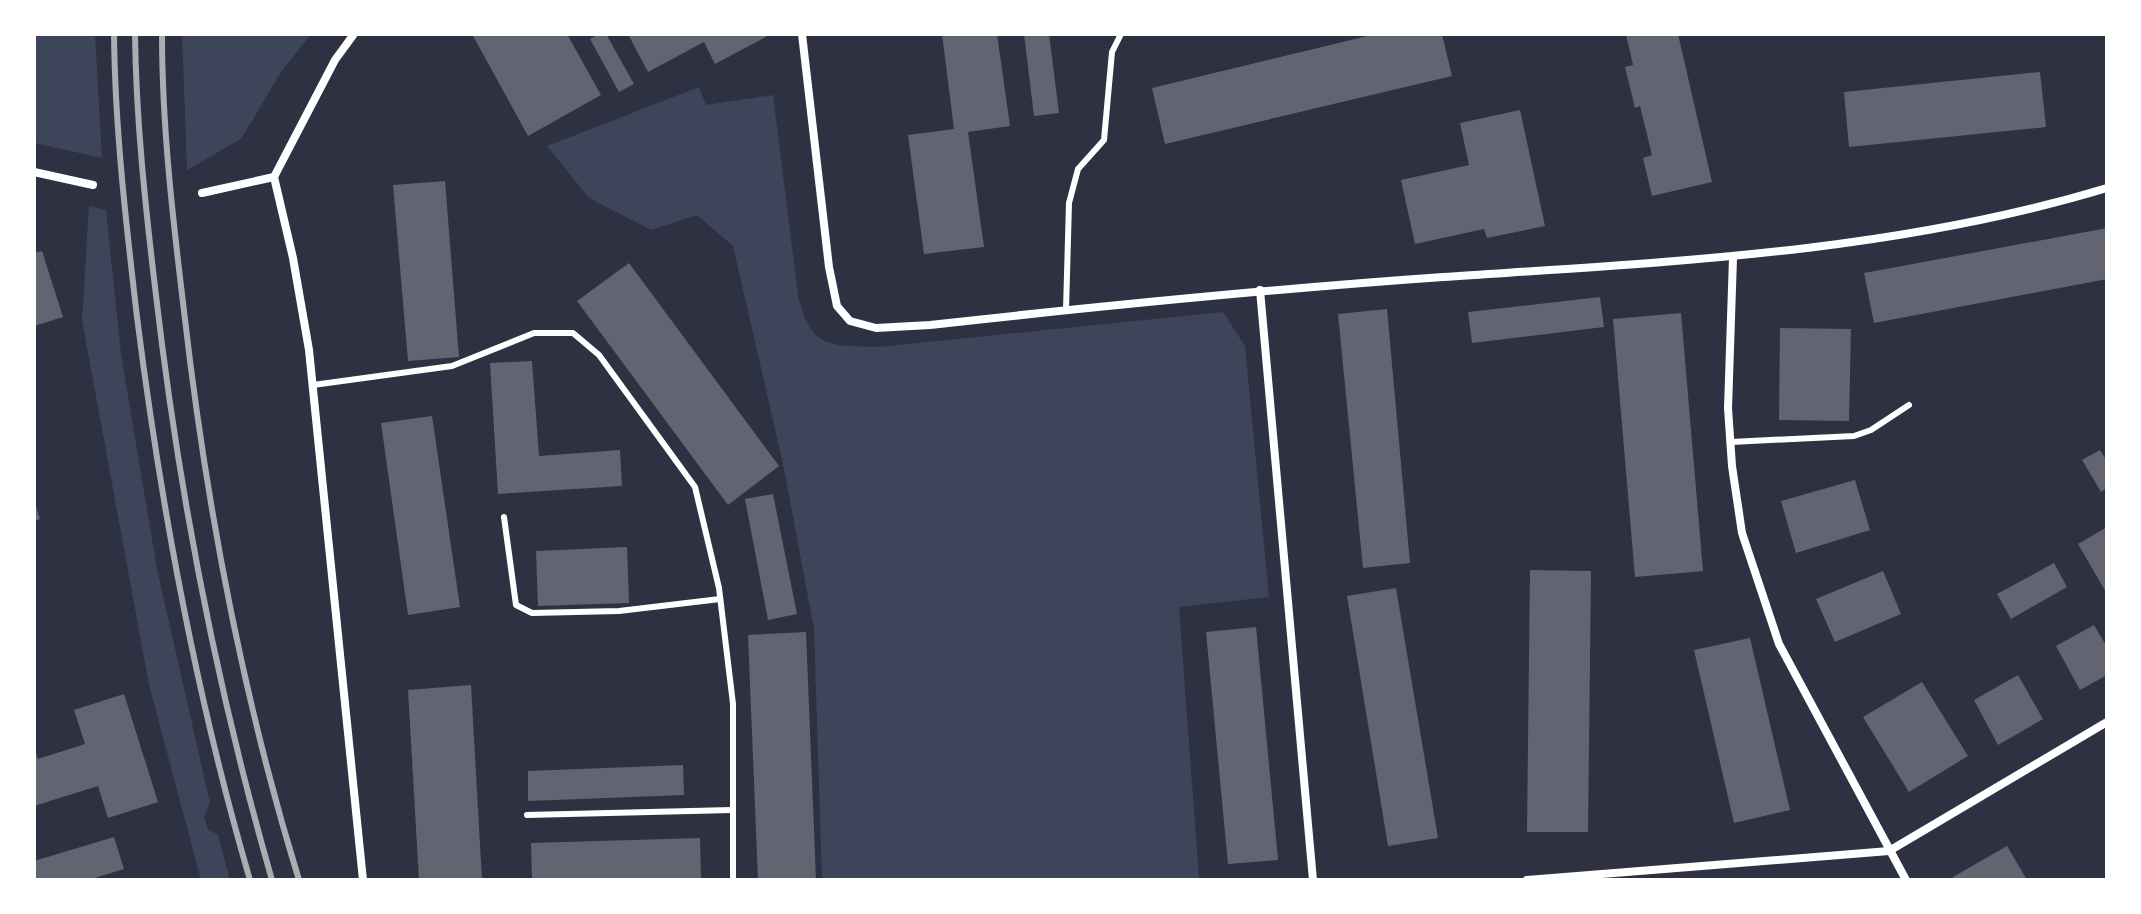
<svg xmlns="http://www.w3.org/2000/svg" width="2141" height="914" font-family="Karla,sans-serif">
	<style>
		.green { fill: #3c4559 }
		.building { fill: #626471 }
		.lines { fill: none; stroke-linecap: round; stroke-linejoin: round }
		.service { stroke: #fff; stroke-width: 6 }
		.minor { stroke: #fff; stroke-width: 8 }
		.rail { stroke: #abadb3; stroke-width: 6 }
	</style>
	<rect width="100%" height="100%" fill="#2d3142"/>
	<!-- green -->
	<g class="green">
		<polygon points="34,34 95,34 102,158 34,143"/>
		<polygon points="182,34 311,34 281,72 241,139 187,170"/>
		<path d="M 699,87 L 706,105 L 773,95 L 798,295 C 811,349 828,345 878,347 L 1223,312 L 1245,346 L 1269,597 L 1179,607 L 1199,878 L 822,880 L 814,629 L 783,464 L 733,246 L 697,215 L 651,230 L 589,198 L 547,146 Z"/>
		<polygon points="89,206 106,210 121,354 157,569 210,803 204,817 208,829 218,835 230,880 201,880 149,685 82,320"/>
	</g>
	<!-- building -->
	<g class="building">
		<polygon points="472,34 567,34 601,95 528,136"/>
		<polygon points="599,34 606,34 634,84 619,92 590,39"/>
		<polygon points="633,34 765,34 766,37 715,64 704,42 648,72 629,36"/>
		<polygon points="942,34 997,34 1010,126 968,132 984,247 924,254 908,135 954,129"/>
		<polygon points="1024,34 1049,34 1059,113 1034,116"/>
		<polygon points="1376,34 1442,34 1452,76 1165,144 1152,88"/>
		<polygon points="1626,34 1678,34 1712,182 1652,196 1643,158 1652,155 1640,106 1635,108 1625,67 1633,65"/>
		<polygon points="2040,72 2046,127 1849,147 1844,92"/>
		<polygon points="1520,110 1545,226 1487,238 1484,229 1415,244 1401,180 1469,165 1460,123"/>
		<polygon points="445,181 459,357 408,361 393,185"/>
		<polygon points="2107,228 2107,279 1874,323 1864,273"/>
		<polygon points="42,251 63,317 34,326 34,253"/>
		<polygon points="629,263 779,466 728,505 577,301"/>
		<polygon points="1600,297 1604,327 1472,343 1468,312"/>
		<polygon points="1387,309 1410,563 1363,568 1338,314"/>
		<polygon points="1681,313 1703,571 1635,577 1613,319"/>
		<polygon points="1780,328 1851,329 1849,421 1779,420"/>
		<polygon points="532,361 539,456 620,450 622,486 498,494 490,363"/>
		<polygon points="432,416 460,607 408,615 381,423"/>
		<polygon points="2100,450 2107,461 2107,488 2101,492 2082,460"/>
		<polygon points="1855,480 1870,530 1796,553 1781,501"/>
		<polygon points="773,494 797,614 768,620 745,499"/>
		<polygon points="34,501 40,519 34,521"/>
		<polygon points="2107,527 2107,594 2078,544"/>
		<polygon points="627,547 629,603 538,606 536,551"/>
		<polygon points="2054,563 2067,587 2011,619 1997,594"/>
		<polygon points="1530,570 1591,571 1588,832 1527,832"/>
		<polygon points="1883,571 1901,614 1835,642 1816,599"/>
		<polygon points="1396,588 1438,838 1388,846 1347,596"/>
		<polygon points="2094,625 2107,647 2107,675 2080,690 2056,646"/>
		<polygon points="1256,627 1278,860 1228,864 1206,632"/>
		<polygon points="806,632 816,880 758,880 748,635"/>
		<polygon points="1750,638 1790,810 1734,823 1694,650"/>
		<polygon points="2018,675 2043,719 1998,745 1974,700"/>
		<polygon points="1922,682 1968,756 1909,792 1863,717"/>
		<polygon points="471,685 482,880 419,880 408,690"/>
		<polygon points="124,694 158,802 108,818 98,786 34,806 34,748 38,759 85,744 74,710"/>
		<polygon points="683,765 684,795 528,801 528,771"/>
		<polygon points="114,837 124,869 88,880 34,880 34,861"/>
		<polygon points="700,838 701,880 532,880 531,843"/>
		<polygon points="2007,846 2027,880 1954,880 1953,877"/>
	</g>
	<g class="lines">
		<!-- service -->
		<g class="service">
			<polyline points="1066,310 1069,203 1078,169 1104,140 1112,52 1121,34"/>
			<polyline points="313,385 452,366 534,333 573,333 599,355 695,487 719,588 733,704 733,880"/>
			<polyline points="1731,442 1854,436 1871,430 1909,405"/>
			<polyline points="504,517 516,605 532,613 619,611 720,599"/>
			<polyline points="527,815 732,810"/>
		</g>
		<!-- minor -->
		<g class="minor">
			<path d="M 802,34 L 829,267 L 837,306 L 850,321 L 876,328 L 930,325 C 1101,306 1271,289 1443,277 C 1666,262 1892,253 2107,188"/>
			<polyline points="34,172 93,185"/>
			<polyline points="274,177 293,258 309,350 363,880"/>
			<polyline points="202,193 274,177 335,60 354,34"/>
			<polyline points="1733,258 1728,408 1732,466 1742,533 1779,644 1906,880"/>
			<polyline points="1260,290 1313,880"/>
			<polyline points="1527,880 1889,851 2107,722"/>
		</g>
		<!-- rail -->
		<g class="rail">
			<path d="M 114,34 C 115,129 126,223 137,317 C 161,507 196,696 250,880"/>
			<path d="M 135,34 C 136,118 145,203 155,287 C 178,488 216,686 272,880"/>
			<path d="M 162,34 C 162,127 173,220 184,311 C 206,504 242,695 299,880"/>
		</g>
	</g>
	<!-- border -->
	<rect width="2141" height="914" fill="none" stroke="#ffffff" stroke-width="72"/>
</svg>
